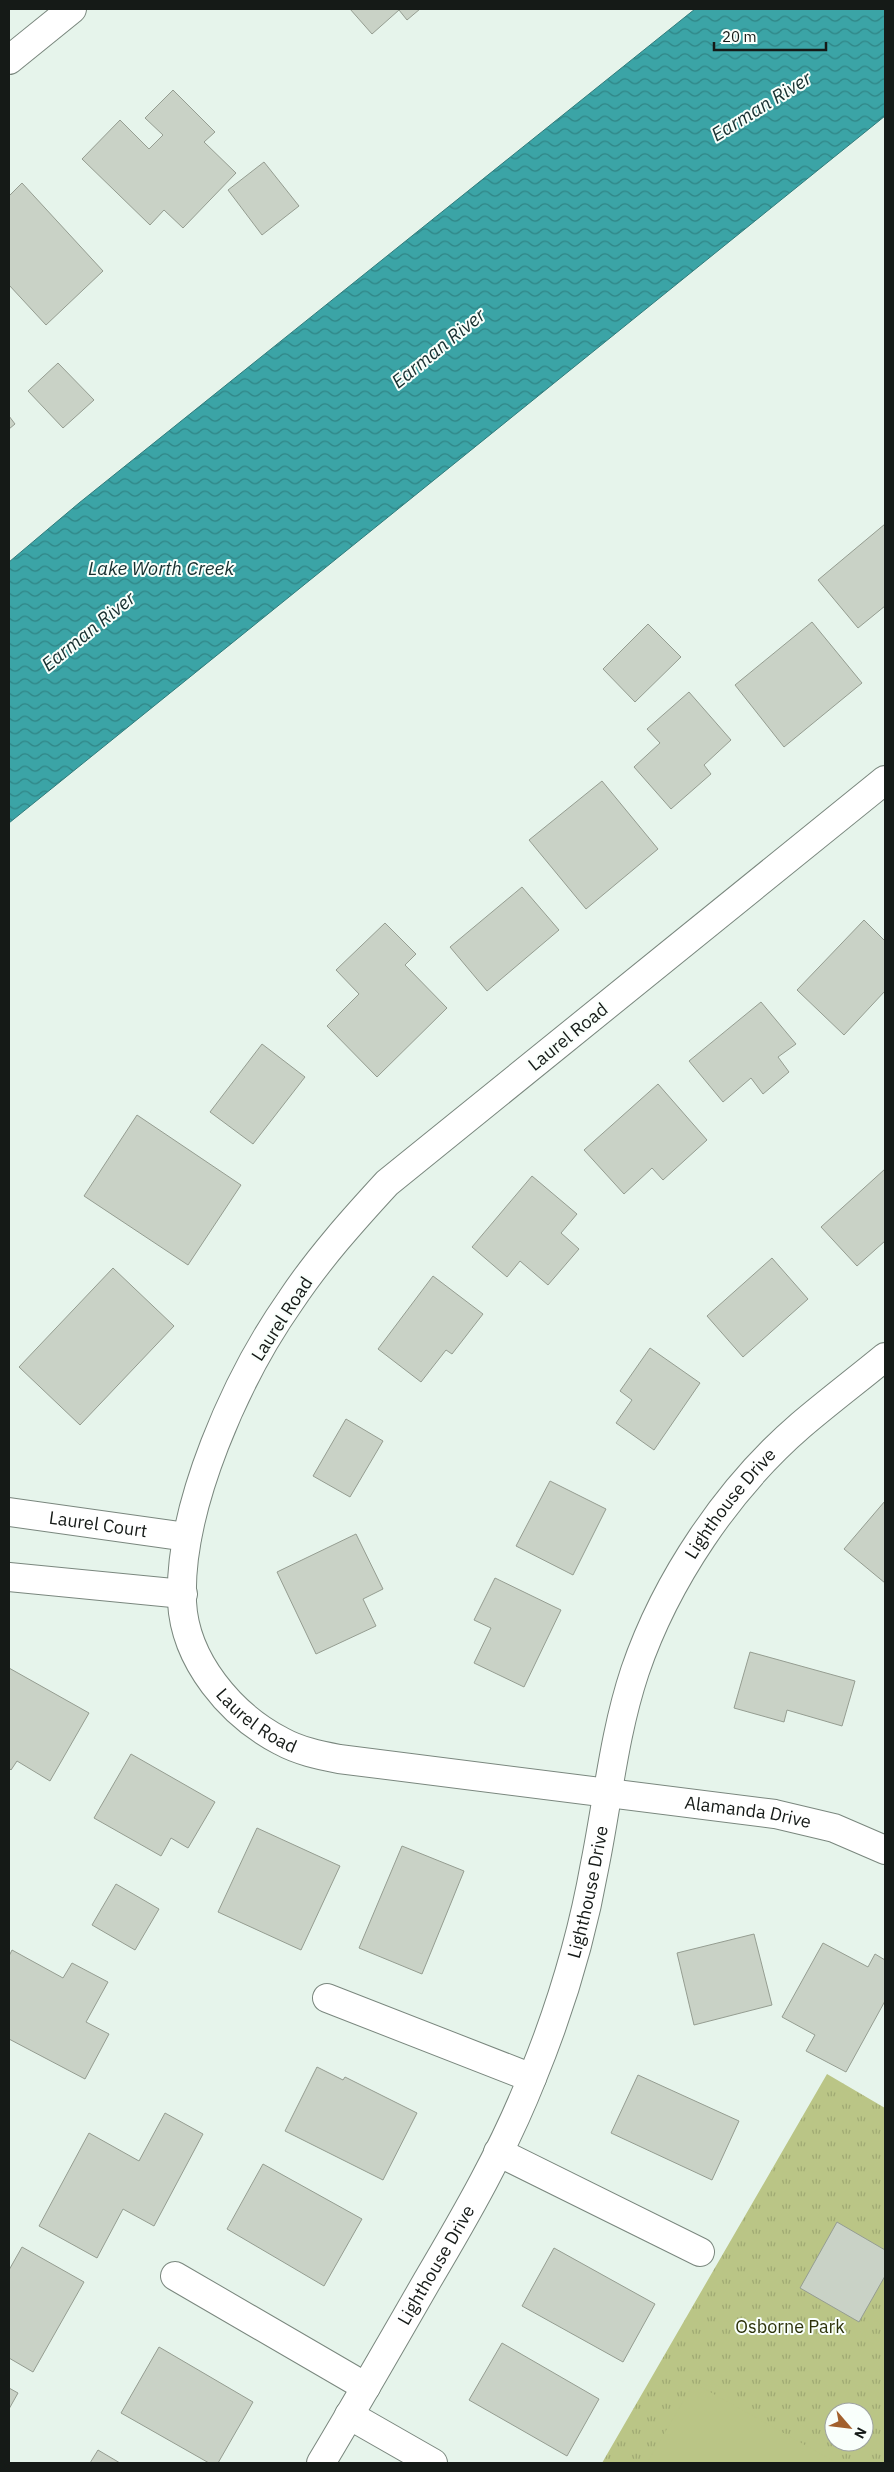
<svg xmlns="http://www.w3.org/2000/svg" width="894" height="2472" font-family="'IBM Plex Sans',sans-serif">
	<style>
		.park { fill: url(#park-tufts); fill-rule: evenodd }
		.pitch { fill: #bac586 }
		.water { fill: url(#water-waves); stroke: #307b7b }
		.building { fill: #c9d2c6; stroke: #959d91 }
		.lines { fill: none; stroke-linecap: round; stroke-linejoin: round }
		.minor-casing { stroke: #7a877e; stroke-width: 30 }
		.minor { stroke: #fff; stroke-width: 28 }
		.labels { text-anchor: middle; stroke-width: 4; stroke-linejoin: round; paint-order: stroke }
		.street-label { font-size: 18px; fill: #151a17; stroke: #f9fffb }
		.park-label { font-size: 18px; fill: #2d320a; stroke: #f9fffb }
		.water-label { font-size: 19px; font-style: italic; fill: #162e2e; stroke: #f9fffb }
	</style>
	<defs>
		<pattern id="park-tufts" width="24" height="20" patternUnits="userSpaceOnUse" patternTransform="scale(1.25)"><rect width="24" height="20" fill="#bac586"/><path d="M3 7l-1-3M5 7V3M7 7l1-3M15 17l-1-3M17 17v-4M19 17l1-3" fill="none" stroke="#9fa973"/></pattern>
		<pattern id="water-waves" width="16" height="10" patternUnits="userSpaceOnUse" patternTransform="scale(1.25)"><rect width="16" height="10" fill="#3ba4a6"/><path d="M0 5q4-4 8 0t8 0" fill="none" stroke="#308586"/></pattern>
	</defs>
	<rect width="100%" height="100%" fill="#e6f4eb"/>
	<!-- park -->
	<path class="park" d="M 827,2074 L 885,2108 L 885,2463 L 602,2463 ZM 834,2412 L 864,2412 L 864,2442 L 834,2442 Z"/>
	<!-- pitch -->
	<polygon class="pitch" points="694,2383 837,2463 647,2463"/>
	<!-- water -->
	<polygon class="water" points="695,9 885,9 885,116 9,823 9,562 79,503"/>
	<!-- building -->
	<g class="building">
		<polygon points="350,9 420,9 407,20 399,10 372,34"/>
		<polygon points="173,90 215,132 204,142 236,173 183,228 164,210 150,225 82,159 120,120 149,149 163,135 145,118"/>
		<polygon points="264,162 299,206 262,235 228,190"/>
		<polygon points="22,183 103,271 46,325 9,285 9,196"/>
		<polygon points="58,363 94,400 63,428 28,391"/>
		<polygon points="9,416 15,424 9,429"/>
		<polygon points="885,524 885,606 858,628 818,580"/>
		<polygon points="812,622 862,683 784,747 735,685"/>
		<polygon points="648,624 681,657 635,702 603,669"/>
		<polygon points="689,692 731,740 704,765 711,774 671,809 634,767 660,743 647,729"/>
		<polygon points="602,781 658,849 586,909 529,840"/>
		<polygon points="522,887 559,930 487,991 450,947"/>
		<polygon points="864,920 885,941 885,991 844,1035 797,990"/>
		<polygon points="385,923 416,954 405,965 447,1008 377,1077 327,1026 359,994 336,970"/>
		<polygon points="761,1002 796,1044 778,1057 789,1072 763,1094 751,1078 723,1102 689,1061"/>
		<polygon points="262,1044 305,1077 253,1144 210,1112"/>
		<polygon points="658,1084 707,1140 663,1180 652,1168 624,1194 584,1150"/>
		<polygon points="137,1115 241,1185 188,1265 84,1196"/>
		<polygon points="885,1169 885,1241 857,1266 821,1227"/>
		<polygon points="532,1176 577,1214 561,1233 579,1249 548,1285 520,1261 507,1277 472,1247"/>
		<polygon points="772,1258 808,1299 743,1357 707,1316"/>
		<polygon points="113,1268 174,1326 80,1425 19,1367"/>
		<polygon points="433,1276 483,1314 452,1354 446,1350 421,1382 378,1349"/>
		<polygon points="650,1348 700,1383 654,1450 616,1423 632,1400 620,1391"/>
		<polygon points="346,1419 383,1441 350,1497 313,1476"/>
		<polygon points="550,1481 606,1509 573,1575 516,1546"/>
		<polygon points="885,1501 885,1583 844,1549"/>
		<polygon points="356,1534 383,1589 363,1599 376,1626 316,1654 277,1572"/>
		<polygon points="495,1578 561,1610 524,1687 474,1663 491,1628 474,1620"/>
		<polygon points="750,1652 855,1681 842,1726 787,1710 784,1722 734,1708"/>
		<polygon points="9,1668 89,1713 50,1781 17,1761 11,1770 9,1768"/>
		<polygon points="131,1754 215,1802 188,1848 171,1838 161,1856 94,1818"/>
		<polygon points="257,1828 340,1866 301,1950 218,1912"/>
		<polygon points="402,1846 464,1871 422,1974 359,1948"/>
		<polygon points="116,1884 159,1909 135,1950 92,1925"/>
		<polygon points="754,1934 772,2005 694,2025 677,1953"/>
		<polygon points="823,1943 868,1967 875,1954 885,1960 885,2001 846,2072 806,2051 815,2035 782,2017"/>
		<polygon points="12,1950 63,1978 72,1963 108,1982 86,2022 109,2034 85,2079 9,2039 9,1956"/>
		<polygon points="317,2067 343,2080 345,2077 417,2113 383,2180 285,2131"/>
		<polygon points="638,2075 739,2121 712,2180 611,2133"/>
		<polygon points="165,2113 203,2134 154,2226 123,2209 97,2258 39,2226 89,2133 139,2161"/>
		<polygon points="263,2164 362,2219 324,2286 227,2229"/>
		<polygon points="837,2222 885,2250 885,2276 859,2322 800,2288"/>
		<polygon points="22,2247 84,2282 33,2372 9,2358 9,2270"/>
		<polygon points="554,2248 655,2304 623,2362 522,2306"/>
		<polygon points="502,2343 599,2399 567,2456 469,2400"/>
		<polygon points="159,2347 253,2402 218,2463 209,2463 121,2413"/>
		<polygon points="9,2388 18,2393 9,2409"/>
		<polygon points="98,2450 120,2463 90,2463"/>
	</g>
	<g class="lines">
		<!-- minor casing -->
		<g class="minor-casing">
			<g id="minor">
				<polyline points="9,60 72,9"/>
				<path id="s1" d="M 885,780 L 387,1183 C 353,1220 319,1258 291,1300 C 237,1377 178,1507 182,1602 C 185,1661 231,1715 281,1741 C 299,1751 319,1755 339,1759 L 775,1814 L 834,1828 L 885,1850"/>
				<path id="s2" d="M 9,1512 L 187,1537"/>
				<polyline points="9,1577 183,1594"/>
				<polyline points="327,1998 532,2078"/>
				<polyline points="498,2152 700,2252"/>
				<polyline points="175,2276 366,2387"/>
				<polyline points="349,2415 433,2463"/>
				<path id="s3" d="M 321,2463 C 357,2403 392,2342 427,2281 C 466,2215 504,2149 532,2078 C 560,2010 582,1937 595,1864 C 608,1799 614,1734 635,1671 C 666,1580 728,1488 801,1425 C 828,1402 857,1380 885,1357"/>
			</g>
		</g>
		<!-- minor -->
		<use href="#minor" class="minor"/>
	</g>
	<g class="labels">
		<!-- street labels -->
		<g class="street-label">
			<text transform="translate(568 1037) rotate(-39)" y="6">Laurel Road</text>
			<text transform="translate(282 1319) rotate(-57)" y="6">Laurel Road</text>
			<text dy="6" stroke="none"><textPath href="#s3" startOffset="1054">Lighthouse Drive</textPath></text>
			<text dy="6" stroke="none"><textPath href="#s2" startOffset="90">Laurel Court</textPath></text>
			<text dy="6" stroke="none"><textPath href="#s1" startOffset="1264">Laurel Road</textPath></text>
			<text dy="6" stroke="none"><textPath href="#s1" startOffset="1769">Alamanda Drive</textPath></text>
			<text dy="6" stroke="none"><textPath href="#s3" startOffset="634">Lighthouse Drive</textPath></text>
			<text dy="6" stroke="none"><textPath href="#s3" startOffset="229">Lighthouse Drive</textPath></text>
		</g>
		<!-- park labels -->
		<g class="park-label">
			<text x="790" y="2333">Osborne Park</text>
		</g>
		<!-- water labels -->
		<g class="water-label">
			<text transform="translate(761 106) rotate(-32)" y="7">Earman River</text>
			<text transform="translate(438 348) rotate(-39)" y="7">Earman River</text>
			<text x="161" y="575">Lake Worth Creek</text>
			<text transform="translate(88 631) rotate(-39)" y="7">Earman River</text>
		</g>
	</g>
	<!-- border -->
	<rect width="894" height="2472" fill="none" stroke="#151a17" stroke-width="20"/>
	<!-- north arrow -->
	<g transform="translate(849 2427) rotate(118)"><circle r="24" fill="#f9fffb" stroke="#9ea3a0"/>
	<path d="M0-4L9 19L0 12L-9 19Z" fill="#a2602d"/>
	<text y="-8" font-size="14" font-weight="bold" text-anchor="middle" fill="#151a17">N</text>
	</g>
	<!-- scale -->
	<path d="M714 42v8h112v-8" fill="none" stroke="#151a17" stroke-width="2.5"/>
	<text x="722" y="42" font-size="15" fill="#151a17" stroke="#f9fffb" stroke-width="4" paint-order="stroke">20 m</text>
</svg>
